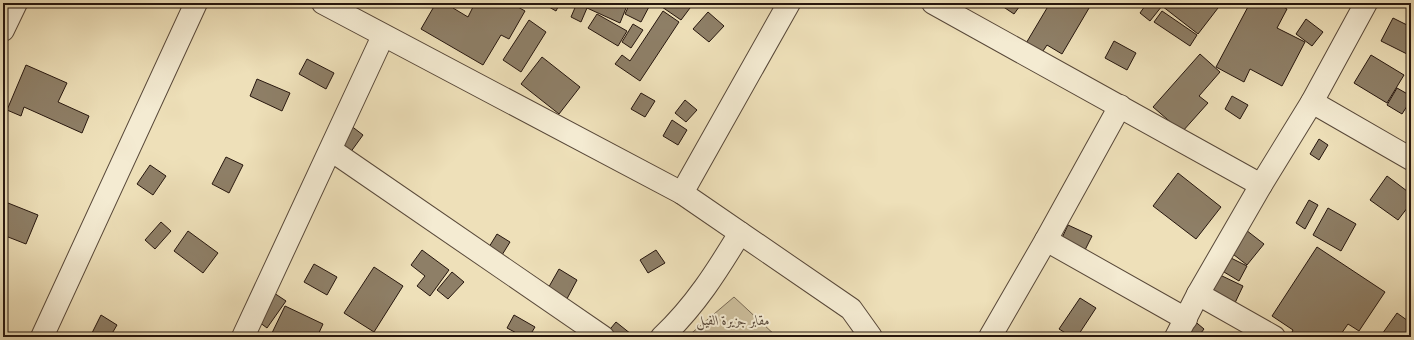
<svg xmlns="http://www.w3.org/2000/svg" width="1414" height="340" font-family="Vollkorn,Amiri,serif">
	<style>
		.green { fill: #ccbe9c; stroke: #796a55 }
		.building { fill: #8e7f67; stroke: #26160e }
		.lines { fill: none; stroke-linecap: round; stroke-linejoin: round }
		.street-casing { stroke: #584839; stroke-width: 24 }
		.street { stroke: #f4ebd2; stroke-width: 22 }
		.labels { text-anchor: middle; stroke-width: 4; stroke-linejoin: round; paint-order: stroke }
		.park-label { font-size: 14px; font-style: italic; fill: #584839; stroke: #f4ebd2 }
	</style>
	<rect width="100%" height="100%" fill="#eee0b9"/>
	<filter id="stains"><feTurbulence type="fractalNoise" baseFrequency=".005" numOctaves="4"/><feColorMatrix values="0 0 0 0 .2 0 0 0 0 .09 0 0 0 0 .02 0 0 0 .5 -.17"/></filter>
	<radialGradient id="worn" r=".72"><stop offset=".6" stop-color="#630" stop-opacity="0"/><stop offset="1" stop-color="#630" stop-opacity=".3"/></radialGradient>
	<!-- green -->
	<polygon class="green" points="734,297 777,337 687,337"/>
	<!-- building -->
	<g class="building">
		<polygon points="436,3 456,3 453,8 468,17 475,3 511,3 525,11 509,39 501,35 483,65 421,29"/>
		<polygon points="542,3 560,3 556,11"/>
		<polygon points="577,3 628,3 620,23 587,8 581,22 571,17"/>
		<polygon points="630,3 651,3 641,22 625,14"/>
		<polygon points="665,3 683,3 690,8 681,20 662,7"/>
		<polygon points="1000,3 1022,3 1014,14 999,4"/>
		<polygon points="1050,3 1092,3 1062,54 1047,45 1041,54 1025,45"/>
		<polygon points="1147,3 1212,3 1218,8 1198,34 1162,6 1150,21 1140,13"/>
		<polygon points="1250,3 1276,3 1287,9 1277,28 1305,42 1282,86 1250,69 1244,82 1216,67"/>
		<polygon points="663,11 679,22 640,81 615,64 622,55 630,61"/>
		<polygon points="1162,11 1197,35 1190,46 1154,22"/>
		<polygon points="708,12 724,26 709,42 693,29"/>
		<polygon points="597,14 627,31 618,46 588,28"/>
		<polygon points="1393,18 1411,27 1411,56 1381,41"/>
		<polygon points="1306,19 1323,32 1312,46 1296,34"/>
		<polygon points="529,20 546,32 521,72 503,60"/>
		<polygon points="633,24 643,30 631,48 622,42"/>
		<polygon points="1114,41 1136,53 1127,70 1105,58"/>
		<polygon points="1200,54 1220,72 1199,96 1208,103 1182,132 1153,107"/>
		<polygon points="1371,55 1404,75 1387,103 1354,83"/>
		<polygon points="542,57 580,87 559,114 521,84"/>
		<polygon points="307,59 334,73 326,89 299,74"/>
		<polygon points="26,65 67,83 58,102 89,116 82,133 24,107 21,116 7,110"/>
		<polygon points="257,79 290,93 282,111 250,96"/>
		<polygon points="1397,88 1411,96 1411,100 1402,114 1387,105"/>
		<polygon points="641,93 655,101 645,117 631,109"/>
		<polygon points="1232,96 1248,105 1240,119 1225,109"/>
		<polygon points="685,100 697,110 686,122 675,113"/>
		<polygon points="672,120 687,130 678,145 663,136"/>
		<polygon points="350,125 363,135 342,164 328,155"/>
		<polygon points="1319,139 1328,145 1319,160 1310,154"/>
		<polygon points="226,157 243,165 229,193 212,184"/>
		<polygon points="150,165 166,176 153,195 137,184"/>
		<polygon points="1178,173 1221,207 1196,239 1153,206"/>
		<polygon points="1387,176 1411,194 1411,203 1398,220 1370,200"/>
		<polygon points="1309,200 1318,205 1305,229 1296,223"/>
		<polygon points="3,201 38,215 26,244 3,235"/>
		<polygon points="1328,208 1356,224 1341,251 1313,235"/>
		<polygon points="161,222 171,231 155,249 145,240"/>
		<polygon points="1068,225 1092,236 1084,252 1061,240"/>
		<polygon points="1246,230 1264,244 1247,265 1229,251"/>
		<polygon points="188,231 218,253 203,273 174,251"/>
		<polygon points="497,234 510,242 502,255 489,247"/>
		<polygon points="1317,247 1385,292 1359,331 1348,324 1339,337 1300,337 1292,332 1293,330 1272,316"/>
		<polygon points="422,250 449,270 430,296 417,286 425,276 411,265"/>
		<polygon points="656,250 665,263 648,273 640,260"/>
		<polygon points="1231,258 1247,266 1239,281 1224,272"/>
		<polygon points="314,264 337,277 327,295 304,282"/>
		<polygon points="374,267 403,286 374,332 344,313"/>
		<polygon points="559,269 577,280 561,310 542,299"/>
		<polygon points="452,272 464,282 448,299 437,290"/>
		<polygon points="1220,275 1243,286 1234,305 1211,294"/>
		<polygon points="274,293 286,301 267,328 255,319"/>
		<polygon points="1080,298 1096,308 1077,337 1072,337 1059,329"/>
		<polygon points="285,306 323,324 317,337 281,337 272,333"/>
		<polygon points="1397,313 1411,323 1411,337 1380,337"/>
		<polygon points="101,315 117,325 110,337 100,337 92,333"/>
		<polygon points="514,315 535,327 529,337 524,337 507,328"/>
		<polygon points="1192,319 1204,329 1198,337 1178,337"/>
		<polygon points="616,322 631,334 629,337 610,337 606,334"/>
	</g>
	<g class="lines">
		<!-- street casing -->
		<g class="street-casing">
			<g id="street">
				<polyline points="323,3 682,193 851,309 871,337"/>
				<polyline points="933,3 1261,185"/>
				<polyline points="3,30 16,3"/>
				<polyline points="1312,102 1411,159"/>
				<polyline points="331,150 603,337"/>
				<polyline points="682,193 789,3"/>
				<polyline points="1046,240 1186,319"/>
				<polyline points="1198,294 1274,337"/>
				<polyline points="42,337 196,3"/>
				<polyline points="243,337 383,36"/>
				<path d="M 662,337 C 695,306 717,271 740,233"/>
				<polyline points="990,337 1046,240 1120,106"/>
				<polyline points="1176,337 1198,294 1261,185 1312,102 1366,3"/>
			</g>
		</g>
		<!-- street -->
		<use href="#street" class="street"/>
	</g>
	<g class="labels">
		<!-- park labels -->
		<g class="park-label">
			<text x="733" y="325">مقابر جزيرة الفيل</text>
		</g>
	</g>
	<!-- margin -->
	<rect width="1414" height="340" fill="none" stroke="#eee0b9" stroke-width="16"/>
	<rect x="4" y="4" width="1406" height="332" fill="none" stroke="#26160e" stroke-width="2"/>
	<rect x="8" y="8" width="1398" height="324" fill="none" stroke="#26160e"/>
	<rect width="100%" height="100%" filter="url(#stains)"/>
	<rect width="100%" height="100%" fill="url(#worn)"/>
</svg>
